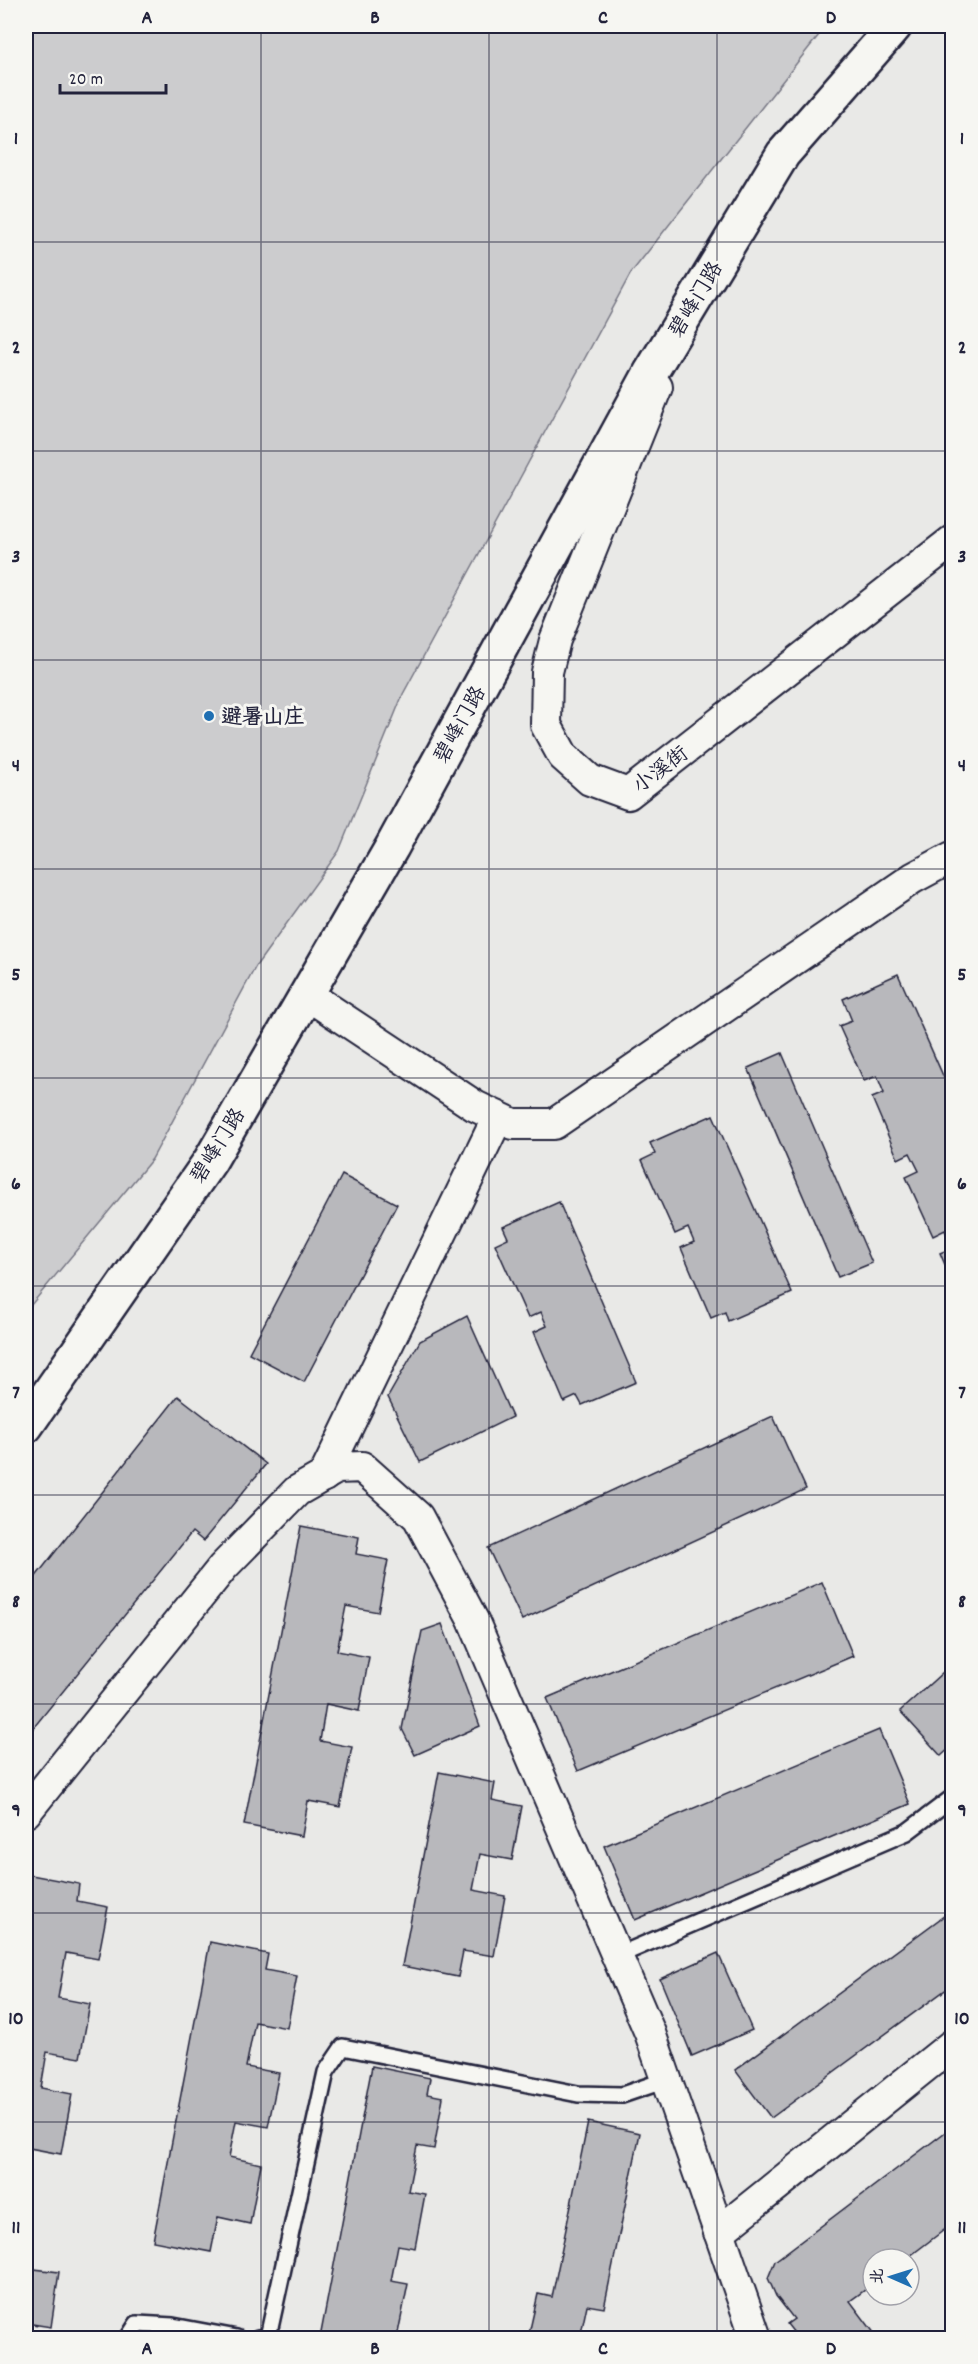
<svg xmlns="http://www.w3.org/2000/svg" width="978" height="2364" font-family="Dekko,'LXGW WenKai TC',sans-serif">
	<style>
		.green { fill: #ccccce; stroke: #777784; stroke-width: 1.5 }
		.building { fill: #b8b8bc; stroke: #22223b; stroke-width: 1.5 }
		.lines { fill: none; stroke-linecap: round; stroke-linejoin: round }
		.service-casing { stroke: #22223b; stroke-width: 20 }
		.minor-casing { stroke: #22223b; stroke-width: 34 }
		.tertiary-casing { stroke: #22223b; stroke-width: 38 }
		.service { stroke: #f6f6f2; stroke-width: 15 }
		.minor { stroke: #f6f6f2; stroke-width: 30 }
		.tertiary { stroke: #f6f6f2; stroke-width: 33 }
		.grid { fill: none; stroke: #22223b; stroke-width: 1.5; stroke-opacity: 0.55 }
		.poi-dot { fill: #1f6fb2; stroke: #f6f6f2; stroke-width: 2 }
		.labels { text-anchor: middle; stroke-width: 6; stroke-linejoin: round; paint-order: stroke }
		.street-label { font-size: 21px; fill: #22223b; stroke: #f6f6f2 }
		.poi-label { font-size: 21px; font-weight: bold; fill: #22223b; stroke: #f6f6f2; text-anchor: start }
		.neatline { fill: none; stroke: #22223b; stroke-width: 2 }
		.grid-label { font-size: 20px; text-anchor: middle; font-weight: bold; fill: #22223b }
	</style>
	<rect width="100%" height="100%" fill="#e9e9e7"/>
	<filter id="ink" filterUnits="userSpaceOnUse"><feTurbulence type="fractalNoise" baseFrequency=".0167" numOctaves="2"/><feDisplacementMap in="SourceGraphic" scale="12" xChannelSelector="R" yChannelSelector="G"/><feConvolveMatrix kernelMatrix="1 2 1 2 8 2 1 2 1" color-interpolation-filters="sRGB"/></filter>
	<g filter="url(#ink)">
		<!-- green -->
		<polygon class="green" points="26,26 826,26 631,273 403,694 339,851 256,966 152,1159 26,1311"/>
		<!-- building -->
		<g class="building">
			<polygon points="898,974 952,1096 952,1247 945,1230 933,1236 906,1177 919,1171 910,1153 898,1159 872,1098 884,1093 877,1076 864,1081 839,1026 852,1021 843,999"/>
			<polygon points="782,1053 872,1263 838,1277 748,1068"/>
			<polygon points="713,1115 792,1293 728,1321 725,1312 711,1318 681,1248 694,1242 688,1228 675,1234 642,1160 655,1154 650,1143"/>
			<polygon points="342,1175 397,1204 304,1382 249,1353"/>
			<polygon points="559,1202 636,1382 582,1405 577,1396 564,1402 534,1332 547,1326 541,1312 528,1318 495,1244 508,1238 503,1227"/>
			<polygon points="952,1248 952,1281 940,1253"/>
			<polygon points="467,1316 512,1417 420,1462 388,1397 420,1341"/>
			<polygon points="178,1396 266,1464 203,1541 192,1532 26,1737 26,1589"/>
			<polygon points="773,1416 806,1489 522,1620 488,1548"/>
			<polygon points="301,1526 359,1537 356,1554 388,1560 378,1612 346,1606 337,1651 369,1657 359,1711 326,1704 320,1741 352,1747 340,1807 308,1801 302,1836 244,1825"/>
			<polygon points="822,1582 853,1656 578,1771 547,1698"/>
			<polygon points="442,1624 480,1726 415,1755 402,1729 422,1631"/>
			<polygon points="952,1664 952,1746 941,1756 900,1711"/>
			<polygon points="879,1730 910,1804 635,1920 604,1846"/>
			<polygon points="439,1772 495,1783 492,1800 522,1806 512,1860 480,1854 473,1890 505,1896 494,1956 463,1951 458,1977 402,1966"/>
			<polygon points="26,1874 79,1884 77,1901 108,1907 98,1959 66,1953 58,1998 90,2004 80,2058 47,2052 41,2088 72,2094 61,2154 29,2148 26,2164"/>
			<polygon points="952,1910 952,1985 771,2118 735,2070"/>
			<polygon points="210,1942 268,1954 265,1970 297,1976 287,2028 255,2022 246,2067 279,2073 268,2127 236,2121 229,2157 261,2164 250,2224 218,2217 211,2252 153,2241"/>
			<polygon points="718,1953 752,2030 692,2056 660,1979"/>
			<polygon points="372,2066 430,2078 427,2094 443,2097 434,2149 417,2146 408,2191 425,2194 415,2248 398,2245 391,2281 408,2284 397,2338 320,2338"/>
			<polygon points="588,2122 640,2133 604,2308 587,2305 580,2338 528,2338 538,2294 552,2297"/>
			<polygon points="952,2127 952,2224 906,2259 873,2259 873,2284 850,2301 878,2338 798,2338 787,2324 794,2319 776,2296 768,2278 775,2261"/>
			<polygon points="26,2240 30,2240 26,2268 59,2272 51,2327 26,2323"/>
		</g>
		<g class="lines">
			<!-- service casing -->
			<g class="service-casing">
				<g id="service">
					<polyline points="617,1956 907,1832 952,1798"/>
					<polyline points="128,2338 137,2324 173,2326 237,2338"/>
					<polyline points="258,2338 268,2337 326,2072 343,2047 578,2094 622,2095 666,2080"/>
				</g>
			</g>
			<!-- minor casing -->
			<g class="minor-casing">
				<g id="minor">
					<polyline points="657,387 555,640 547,672 546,725 563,756 590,780 628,794 952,541"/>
					<polyline points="306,994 475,1106 513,1124 554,1124 913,878 952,857"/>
					<polyline points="324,1476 498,1117"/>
					<polyline points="26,1812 223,1567 297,1491 337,1468 362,1467 418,1517 473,1620 650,2033 756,2338"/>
					<polyline points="719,2232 952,2045"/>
				</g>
			</g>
			<!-- tertiary casing -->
			<g class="tertiary-casing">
				<polyline id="tertiary" points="26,1426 210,1161 392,847 651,372 783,154 895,26"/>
			</g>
			<!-- service -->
			<use href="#service" class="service"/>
			<!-- minor -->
			<use href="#minor" class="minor"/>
			<!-- tertiary -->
			<use href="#tertiary" class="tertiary"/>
		</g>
	</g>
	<!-- grid -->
	<path class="grid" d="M 261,26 L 261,2338M 489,26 L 489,2338M 717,26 L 717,2338M 26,242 L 952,242M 26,451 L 952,451M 26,660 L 952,660M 26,869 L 952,869M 26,1078 L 952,1078M 26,1286 L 952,1286M 26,1495 L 952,1495M 26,1704 L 952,1704M 26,1913 L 952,1913M 26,2122 L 952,2122"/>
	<!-- markers -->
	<circle class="poi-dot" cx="209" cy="716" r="6"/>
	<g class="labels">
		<!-- street labels -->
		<g class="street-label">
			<text transform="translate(695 299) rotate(-59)" y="7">碧峰门路</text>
			<text transform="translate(459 724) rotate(-61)" y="7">碧峰门路</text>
			<text transform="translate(660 769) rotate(-37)" y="7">小溪街</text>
			<text transform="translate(217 1145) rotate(-58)" y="7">碧峰门路</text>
		</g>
		<!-- poi labels -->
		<g class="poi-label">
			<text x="221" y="723">避暑山庄</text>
		</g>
	</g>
	<!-- margin -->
	<rect width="978" height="2364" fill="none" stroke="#f6f6f2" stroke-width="66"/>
	<!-- north arrow -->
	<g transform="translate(891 2277) rotate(273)"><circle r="28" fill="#f6f6f2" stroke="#a1a1a9" stroke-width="1.5"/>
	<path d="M0-4.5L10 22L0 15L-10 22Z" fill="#1f6fb2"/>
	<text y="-9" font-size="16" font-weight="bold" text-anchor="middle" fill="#22223b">北</text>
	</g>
	<!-- scale -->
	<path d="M60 84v9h106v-9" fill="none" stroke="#22223b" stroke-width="3"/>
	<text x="69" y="84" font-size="18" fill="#22223b" stroke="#f6f6f2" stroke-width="4.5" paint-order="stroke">20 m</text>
	<rect x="33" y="33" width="912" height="2298" class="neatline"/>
	<g class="grid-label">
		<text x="147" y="23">A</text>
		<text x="375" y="23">B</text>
		<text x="603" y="23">C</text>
		<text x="831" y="23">D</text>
		<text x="16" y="144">1</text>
		<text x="962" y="144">1</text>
		<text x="16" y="353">2</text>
		<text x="962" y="353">2</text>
		<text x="16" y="562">3</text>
		<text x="962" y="562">3</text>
		<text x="16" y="771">4</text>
		<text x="962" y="771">4</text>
		<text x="16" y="980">5</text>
		<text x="962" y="980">5</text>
		<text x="16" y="1189">6</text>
		<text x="962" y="1189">6</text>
		<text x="16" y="1398">7</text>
		<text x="962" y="1398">7</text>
		<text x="16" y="1607">8</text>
		<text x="962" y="1607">8</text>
		<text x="16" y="1816">9</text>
		<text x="962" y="1816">9</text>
		<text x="16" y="2024">10</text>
		<text x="962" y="2024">10</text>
		<text x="16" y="2233">11</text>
		<text x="962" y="2233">11</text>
		<text x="147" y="2354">A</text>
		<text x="375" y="2354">B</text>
		<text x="603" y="2354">C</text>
		<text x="831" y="2354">D</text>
	</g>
</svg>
